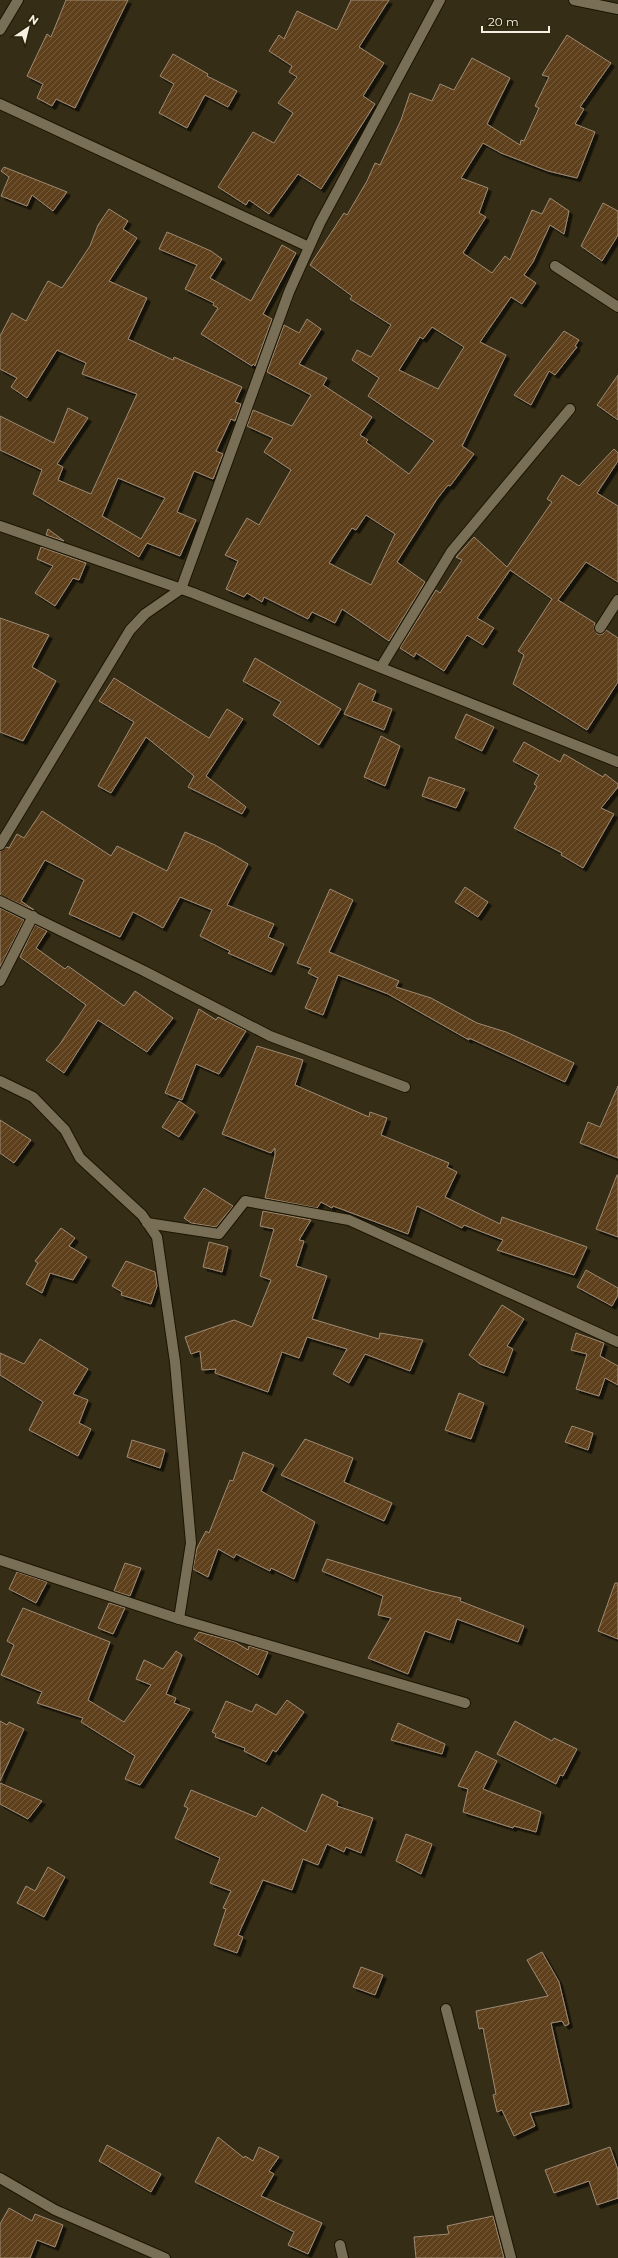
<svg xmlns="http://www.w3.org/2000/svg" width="618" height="2258" font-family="Montserrat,sans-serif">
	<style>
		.building { fill: url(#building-hatch); stroke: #9e8a74; fill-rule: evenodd; filter: url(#shadow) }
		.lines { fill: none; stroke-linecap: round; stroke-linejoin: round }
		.minor-casing { stroke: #1c1501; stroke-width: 12 }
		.tertiary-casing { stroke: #1c1501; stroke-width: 12 }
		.minor { stroke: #786f56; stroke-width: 10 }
		.tertiary { stroke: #786f56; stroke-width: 10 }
	</style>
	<defs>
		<pattern id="building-hatch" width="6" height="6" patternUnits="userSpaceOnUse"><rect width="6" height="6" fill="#5e401a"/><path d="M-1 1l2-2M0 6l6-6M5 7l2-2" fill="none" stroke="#765c3b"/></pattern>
		<filter id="shadow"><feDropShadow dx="3.5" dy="3.5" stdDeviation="0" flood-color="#0009"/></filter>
	</defs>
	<rect width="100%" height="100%" fill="#352d16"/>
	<!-- building -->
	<g class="building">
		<polygon points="66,0 128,0 75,108 56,99 52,106 37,98 43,84 27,76 47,34 51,37"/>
		<polygon points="351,0 389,0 359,47 384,63 363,96 375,104 321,189 298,174 269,214 249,200 246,205 218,187 253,132 274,143 293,113 278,103 297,77 289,72 292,66 269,51 279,35 284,39 297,11 337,30"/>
		<path d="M 567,35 L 611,63 L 580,107 L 584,109 L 575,124 L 595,132 L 577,178 L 548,171 L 501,153 L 483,143 L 461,178 L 488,188 L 479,213 L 486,217 L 463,253 L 492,273 L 505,256 L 510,260 L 532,210 L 542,214 L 550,198 L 569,211 L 564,234 L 550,225 L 533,262 L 524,275 L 536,283 L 522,304 L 511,297 L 480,342 L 506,355 L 462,446 L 474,454 L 450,486 L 448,485 L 437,499 L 397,562 L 425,582 L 389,641 L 342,609 L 335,623 L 312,612 L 308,619 L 264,597 L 262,602 L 247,593 L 244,597 L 226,589 L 238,561 L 225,555 L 247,518 L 259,525 L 291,470 L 264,452 L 273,438 L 247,426 L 253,410 L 292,426 L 311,395 L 267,372 L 284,325 L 299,333 L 307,319 L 321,329 L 299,364 L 327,378 L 323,385 L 372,417 L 360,435 L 368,440 L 366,442 L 409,474 L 434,441 L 368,396 L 379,378 L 352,360 L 357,350 L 371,357 L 391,325 L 350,299 L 352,296 L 310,265 L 344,213 L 347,215 L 367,181 L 375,163 L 380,165 L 401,120 L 410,93 L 432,101 L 440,84 L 454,90 L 472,58 L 510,78 L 487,124 L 520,145 L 521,140 L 524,141 L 539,108 L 535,106 L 549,77 L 542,75 ZM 432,327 L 464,347 L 438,389 L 399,370 L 420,337 L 423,339 ZM 366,515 L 395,534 L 371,585 L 329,563 L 352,528 L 356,530 Z"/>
		<polygon points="173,54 208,74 207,76 237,91 228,107 205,95 187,128 159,113 174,84 160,76"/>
		<polygon points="4,167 67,192 53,211 32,195 27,206 1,196 9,177 1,171"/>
		<polygon points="603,203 618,211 618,235 602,261 581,246"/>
		<path d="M 109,209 L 128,221 L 123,229 L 137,238 L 109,281 L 147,298 L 128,339 L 173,360 L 174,357 L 242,387 L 235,402 L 241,404 L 235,421 L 231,419 L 216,451 L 223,454 L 213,479 L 194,471 L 177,512 L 196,520 L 180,556 L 147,543 L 139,557 L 33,494 L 42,470 L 0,450 L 0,416 L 54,443 L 68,408 L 88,418 L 57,464 L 63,467 L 58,480 L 91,494 L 137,394 L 82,374 L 86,363 L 57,350 L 27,398 L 11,387 L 17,378 L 0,369 L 0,336 L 12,313 L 26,321 L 48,281 L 62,288 L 90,246 L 98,225 ZM 118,478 L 165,498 L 141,539 L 102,516 Z"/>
		<polygon points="167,232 211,251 222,259 210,278 251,301 282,245 296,253 263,314 272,319 255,366 253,364 252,366 201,334 218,308 213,305 214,303 185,289 197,265 159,249"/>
		<polygon points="564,331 579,340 575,346 577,347 555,375 549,371 531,405 514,395"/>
		<polygon points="618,375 618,420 597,405"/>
		<polygon points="614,449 618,453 618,461 597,493 618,506 618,582 586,562 558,600 595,623 594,628 597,634 603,634 606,630 618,638 618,682 587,730 513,684 524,655 518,651 552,599 510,570 477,618 494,628 483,645 467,635 444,671 416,653 414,657 400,648 436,590 440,593 462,560 456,557 474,537 507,567 552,502 547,499 562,475 579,486"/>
		<polygon points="48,529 64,541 46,535"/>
		<polygon points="41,547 86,563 79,580 73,578 55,606 35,593 53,566 37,559"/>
		<polygon points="0,618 49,635 32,667 56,681 23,741 0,732"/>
		<polygon points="255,658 341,709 319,745 273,715 281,702 243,681"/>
		<polygon points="114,678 209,738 227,709 243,719 206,776 246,807 242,814 188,787 194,776 146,737 111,793 98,786 134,722 99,701"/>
		<polygon points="359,683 376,691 372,701 392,709 384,730 344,714"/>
		<polygon points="466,714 494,727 482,751 455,738"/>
		<polygon points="381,736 400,746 385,786 364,777"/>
		<polygon points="524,742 560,762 564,754 603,777 605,774 618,784 618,787 601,808 614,814 583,868 561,855 562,853 514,828 537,786 534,784 539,775 513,761"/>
		<polygon points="429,777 465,789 456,808 422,796"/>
		<polygon points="42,811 111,856 117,846 167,871 185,832 215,845 248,864 227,905 274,924 268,937 284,944 271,972 228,953 230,951 200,936 212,910 180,897 163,928 133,912 120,937 69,914 84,880 45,860 21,901 34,910 0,895 0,851 6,847 9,848 17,834 24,838"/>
		<polygon points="465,887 488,902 478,917 455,902"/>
		<polygon points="330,889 353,900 329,952 399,981 396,987 431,998 477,1023 506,1032 574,1063 565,1082 469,1038 469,1040 388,994 338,975 323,1015 305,1008 318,978 308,973 311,968 297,963"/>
		<polygon points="0,908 24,920 0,967"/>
		<polygon points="35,925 47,931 36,948 65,969 68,966 124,1006 135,991 173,1018 147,1052 98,1020 64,1073 46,1060 60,1044 86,1005 20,957"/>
		<polygon points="199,1009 216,1020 218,1017 246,1031 219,1074 196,1064 182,1100 165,1093"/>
		<polygon points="257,1046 303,1060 295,1085 369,1117 370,1112 387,1118 381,1135 449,1163 447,1167 457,1172 445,1197 500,1224 502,1217 587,1247 574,1275 497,1250 503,1240 464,1225 462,1228 417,1206 408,1234 333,1206 332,1208 321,1202 317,1208 265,1198 275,1155 275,1148 271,1153 222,1134"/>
		<polygon points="618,1086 618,1158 580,1143 588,1122 600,1127"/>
		<polygon points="179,1101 195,1112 179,1137 162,1127"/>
		<polygon points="0,1120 31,1140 14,1163 0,1153"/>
		<polygon points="617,1175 618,1175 618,1237 596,1229"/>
		<polygon points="204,1188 233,1206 216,1227 191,1223 184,1218"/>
		<polygon points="263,1211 311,1220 299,1240 304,1241 296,1266 327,1276 312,1319 379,1339 380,1333 423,1340 410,1371 365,1354 349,1383 333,1374 347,1349 307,1337 299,1358 282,1352 268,1392 215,1373 216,1369 202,1370 200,1351 191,1354 185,1337 234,1320 252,1327 271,1280 260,1276 274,1229 260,1226"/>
		<polygon points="61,1228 75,1238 69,1246 87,1257 73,1280 50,1273 42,1293 26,1284 38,1263 35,1261"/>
		<polygon points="209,1242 228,1247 222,1272 203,1267"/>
		<polygon points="126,1261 155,1272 157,1286 151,1304 121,1295 122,1292 112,1286"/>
		<polygon points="586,1270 618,1288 618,1295 612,1306 577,1287"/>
		<polygon points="502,1305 524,1319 507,1346 513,1349 504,1373 480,1364 469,1355"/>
		<polygon points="576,1333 604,1343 600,1356 618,1366 618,1385 605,1378 599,1396 576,1389 587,1354 571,1350"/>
		<polygon points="40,1339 88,1369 73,1394 88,1400 79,1423 91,1429 78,1456 29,1430 43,1402 0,1375 0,1353 24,1364"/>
		<polygon points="459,1393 484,1403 471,1439 445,1430"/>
		<polygon points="572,1426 593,1433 588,1450 565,1442"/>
		<polygon points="305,1439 353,1458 344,1482 392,1503 384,1521 281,1475"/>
		<polygon points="132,1440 165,1450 160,1468 127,1457"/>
		<polygon points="243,1452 274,1465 261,1491 315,1522 294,1579 271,1568 270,1571 236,1554 234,1558 218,1549 208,1577 193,1569 197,1548 206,1531 209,1533 230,1480 233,1481"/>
		<polygon points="327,1559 431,1591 461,1598 460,1601 524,1626 518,1642 457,1619 450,1640 425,1631 408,1674 368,1658 391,1618 378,1615 383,1596 322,1571"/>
		<polygon points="125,1563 141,1568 130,1596 114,1591"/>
		<polygon points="17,1572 47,1582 36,1603 9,1589"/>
		<polygon points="615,1583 618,1583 618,1639 598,1631"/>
		<polygon points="109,1603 125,1608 113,1634 98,1628"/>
		<polygon points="23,1608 110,1642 88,1700 124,1722 151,1685 136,1679 144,1660 163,1669 176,1651 182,1655 166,1694 176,1698 174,1703 190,1709 140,1785 125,1779 135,1756 81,1722 83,1718 37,1703 42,1692 1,1675 14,1645 7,1641"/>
		<polygon points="199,1632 235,1642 248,1650 249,1646 268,1652 258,1675 194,1639"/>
		<polygon points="287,1700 304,1712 276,1752 273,1750 266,1762 244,1751 245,1748 215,1737 216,1734 212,1732 226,1701 252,1712 256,1704 276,1715"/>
		<polygon points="0,1721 7,1725 9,1722 24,1729 0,1781"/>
		<polygon points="515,1721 552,1741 554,1738 577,1749 563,1776 560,1775 556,1784 497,1754"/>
		<polygon points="398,1723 445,1744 442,1754 391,1740"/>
		<polygon points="476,1751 497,1761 483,1789 541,1812 536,1832 514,1826 513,1828 463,1812 468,1789 458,1786"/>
		<polygon points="0,1783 42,1801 28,1819 0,1804"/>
		<polygon points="191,1790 256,1817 262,1807 306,1832 322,1794 338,1802 337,1806 373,1818 361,1853 346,1847 344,1852 327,1844 318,1865 303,1859 292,1890 263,1880 238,1935 243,1937 237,1953 214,1945 226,1909 223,1908 231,1891 210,1883 220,1858 175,1838 188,1808 184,1806"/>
		<polygon points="406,1834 432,1844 421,1874 396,1861"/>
		<polygon points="48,1867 65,1877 44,1917 17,1903 26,1886 35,1891"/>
		<polygon points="542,1952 559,1982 569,2024 565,2026 562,2021 551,2023 569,2104 530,2113 535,2126 514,2136 502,2110 497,2112 493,2095 496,2094 483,2028 479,2029 476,2011 548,1996 527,1960"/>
		<polygon points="361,1967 383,1975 375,1995 353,1987"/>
		<polygon points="218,2137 244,2158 245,2156 253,2161 259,2147 279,2157 269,2171 274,2174 261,2196 322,2223 308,2254 288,2245 294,2232 195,2182"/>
		<polygon points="107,2145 161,2174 151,2192 99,2161"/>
		<polygon points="610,2147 618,2170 618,2198 597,2205 589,2181 554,2193 545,2170"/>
		<polygon points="9,2208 32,2221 35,2214 63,2225 55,2247 37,2240 30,2258 0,2258 0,2224"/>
		<polygon points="493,2216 504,2258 416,2258 414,2237 449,2234 447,2226"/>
	</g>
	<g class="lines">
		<!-- minor casing -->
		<g class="minor-casing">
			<g id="minor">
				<polyline points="0,30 18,0"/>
				<polyline points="0,104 309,247"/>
				<polyline points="555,266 618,307"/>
				<polyline points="0,526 193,593 618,762"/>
				<polyline points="600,628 618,600"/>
				<polyline points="381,667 451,552 570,409"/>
				<polyline points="0,845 130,630 145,614 181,589 289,292 320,223 440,0"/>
				<polyline points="0,901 144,971 270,1036 405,1087"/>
				<polyline points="0,981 33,916"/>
				<polyline points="0,1081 33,1097 65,1130 80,1158 142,1215 157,1237 175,1362 191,1543 179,1619"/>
				<polyline points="147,1223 219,1234 245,1201 349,1220 618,1342"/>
				<polyline points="0,1560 179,1619 465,1703"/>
				<polyline points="446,2009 511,2258"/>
				<polyline points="0,2178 55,2210 165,2258"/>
				<polyline points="340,2245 343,2258"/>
			</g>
		</g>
		<!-- tertiary casing -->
		<g class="tertiary-casing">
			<polyline id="tertiary" points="574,0 618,9"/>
		</g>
		<!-- minor -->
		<use href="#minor" class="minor"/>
		<!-- tertiary -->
		<use href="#tertiary" class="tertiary"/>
	</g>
	<!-- north arrow -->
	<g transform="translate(28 28) rotate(35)" stroke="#2b230c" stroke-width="3" paint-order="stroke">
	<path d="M0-3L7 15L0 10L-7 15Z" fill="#f5f0e2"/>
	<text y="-6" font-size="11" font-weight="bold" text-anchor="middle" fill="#f5f0e2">N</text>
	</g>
	<!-- scale -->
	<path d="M482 26v6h67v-6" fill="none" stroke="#f5f0e2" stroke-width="2"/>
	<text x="488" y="26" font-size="12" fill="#f5f0e2" stroke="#2b230c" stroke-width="3" paint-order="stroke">20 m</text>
</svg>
